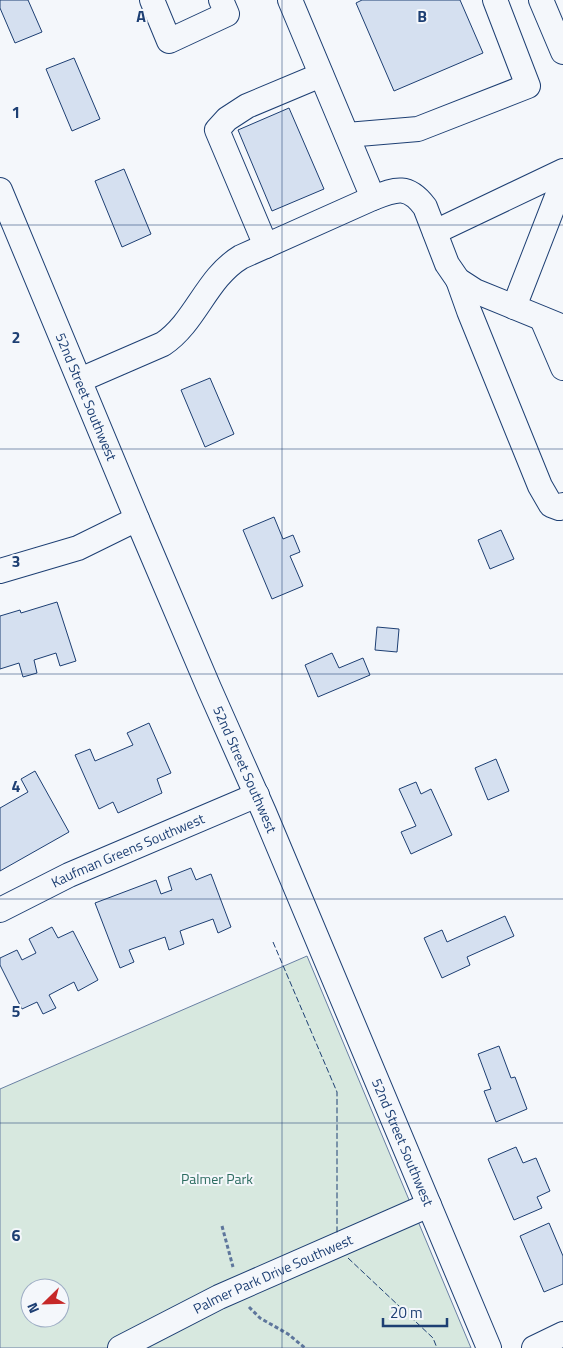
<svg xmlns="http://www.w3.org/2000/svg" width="563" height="1348" font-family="'Titillium Web',sans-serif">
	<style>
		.green { fill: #d7e8df; stroke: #687fa3; fill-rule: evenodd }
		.building { fill: #d5e0f0; stroke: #1d3f73 }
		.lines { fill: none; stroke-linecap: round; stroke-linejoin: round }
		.minor-casing { stroke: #1d3f73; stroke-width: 26 }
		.path { stroke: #5e769c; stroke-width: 3; stroke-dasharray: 4 2.5; stroke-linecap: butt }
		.minor { stroke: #f4f7fb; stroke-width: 24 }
		.fence { stroke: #1d3f73; stroke-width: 1; stroke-dasharray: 6 2.5; stroke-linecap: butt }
		.grid { fill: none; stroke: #1d3f73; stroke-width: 1; stroke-opacity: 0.55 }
		.labels { text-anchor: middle; stroke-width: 4; stroke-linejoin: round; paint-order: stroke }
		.street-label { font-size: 14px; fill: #1d3f73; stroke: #f4f7fb }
		.park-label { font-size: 14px; fill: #2c6c60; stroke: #f4f7fb }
		.grid-label { font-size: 16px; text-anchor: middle; font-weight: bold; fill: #1d3f73; stroke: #f4f7fb; stroke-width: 4; stroke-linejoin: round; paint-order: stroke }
	</style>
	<rect width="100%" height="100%" fill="#f4f7fb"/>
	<!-- green -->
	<path class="green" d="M 307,956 L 471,1348 L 0,1348 L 0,1089 ZM 30,1288 L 60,1288 L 60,1318 L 30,1318 Z"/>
	<!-- building -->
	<g class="building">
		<polygon points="0,0 28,0 42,32 15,43 0,8"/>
		<polygon points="362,0 460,0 483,53 394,91 356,3"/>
		<polygon points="74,58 100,119 72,131 46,69"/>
		<polygon points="289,108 324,189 272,211 238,130"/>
		<polygon points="124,169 151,234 122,247 95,181"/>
		<polygon points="210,378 234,434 205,447 181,390"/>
		<polygon points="274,517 283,539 293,535 300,552 290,556 303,586 272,599 243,530"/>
		<polygon points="501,530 514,559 490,569 478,540"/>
		<polygon points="57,602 76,661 60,666 56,653 34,660 37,673 23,677 19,663 0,669 0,616 20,610 21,613"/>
		<polygon points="377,627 399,629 397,652 375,650"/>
		<polygon points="332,653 339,668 363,658 370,675 318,697 305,665"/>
		<polygon points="149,723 171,773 157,779 162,793 118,813 113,802 99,809 75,755 90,749 95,761 133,745 127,733"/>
		<polygon points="496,759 509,791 488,800 475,768"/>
		<polygon points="35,771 69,832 0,871 0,808 28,792 21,779"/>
		<polygon points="416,782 421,794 431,789 452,835 411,854 401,832 416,826 399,789"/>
		<polygon points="191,868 196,880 211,874 231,927 218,933 213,919 180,931 184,944 169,950 165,937 129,950 134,962 120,968 95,903 156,880 161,894 172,890 168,877"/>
		<polygon points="505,916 514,936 467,957 470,965 442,978 424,938 442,930 447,942"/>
		<polygon points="52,927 58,938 73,931 98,980 78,991 74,982 49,995 56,1008 43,1014 37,1002 22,1009 0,965 0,958 17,950 22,960 36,953 29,939"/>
		<polygon points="499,1046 511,1078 515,1077 527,1109 496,1122 484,1091 491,1089 478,1054"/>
		<polygon points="516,1147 523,1163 536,1158 550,1191 537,1197 542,1208 514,1220 488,1159"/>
		<polygon points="549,1223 563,1256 563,1284 544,1292 520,1236"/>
	</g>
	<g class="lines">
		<!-- minor casing -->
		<g class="minor-casing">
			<g id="minor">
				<polyline points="152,0 169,41 227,14 221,0"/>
				<polyline points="290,0 373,198"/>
				<polyline points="541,0 563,52"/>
				<polyline points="347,135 418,129 528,86 495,0"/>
				<path id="s1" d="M 0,190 L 137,519 L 209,688 L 264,812 L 489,1348"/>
				<polyline points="435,232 563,171"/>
				<polyline points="266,246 217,130 227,119 247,106 321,75"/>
				<polyline points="458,280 469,311 540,486 551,505 559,508 563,505"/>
				<polyline points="514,307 563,181"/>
				<polyline points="542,319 563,368"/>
				<path d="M 80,380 L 163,344 C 196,322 206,278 241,257 L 373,198 C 396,189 408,184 425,207 L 447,264 L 458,280 L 475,291 L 563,327"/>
				<polyline points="0,571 78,548 137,519"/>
				<path id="s2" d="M 0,910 L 69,875 L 257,795"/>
				<path id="s3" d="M 120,1348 L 219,1297 L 429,1205"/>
				<polyline points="534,1348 563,1334"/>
			</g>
		</g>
		<!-- path -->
		<g class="path">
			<polyline points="222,1226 233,1267"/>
			<polyline points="249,1307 260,1318 288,1334 305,1348"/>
		</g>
		<!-- minor -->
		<use href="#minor" class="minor"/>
		<!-- fence -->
		<g class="fence">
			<polyline points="273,942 337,1092 337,1235"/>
			<polyline points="348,1258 433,1338 437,1348"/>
		</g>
	</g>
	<!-- grid -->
	<path class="grid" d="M 282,0 L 282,1348M 0,225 L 563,225M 0,449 L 563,449M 0,674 L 563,674M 0,899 L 563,899M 0,1123 L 563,1123"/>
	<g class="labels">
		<!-- street labels -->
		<g class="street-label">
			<text dy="5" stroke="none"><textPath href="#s1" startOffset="224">52nd Street Southwest</textPath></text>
			<text dy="5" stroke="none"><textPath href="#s1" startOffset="629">52nd Street Southwest</textPath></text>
			<text dy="5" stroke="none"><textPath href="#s2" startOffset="141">Kaufman Greens Southwest</textPath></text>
			<text dy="5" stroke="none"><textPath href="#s1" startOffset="1034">52nd Street Southwest</textPath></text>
			<text dy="5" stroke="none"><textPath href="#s3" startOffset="170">Palmer Park Drive Southwest</textPath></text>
		</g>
		<!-- park labels -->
		<g class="park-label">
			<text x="217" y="1184">Palmer Park</text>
		</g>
	</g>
	<g class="grid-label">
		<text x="141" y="22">A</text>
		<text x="422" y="22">B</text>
		<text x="16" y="118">1</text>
		<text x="16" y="343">2</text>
		<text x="16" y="567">3</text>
		<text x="16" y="792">4</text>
		<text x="16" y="1017">5</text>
		<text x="16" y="1241">6</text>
	</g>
	<!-- north arrow -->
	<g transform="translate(45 1303) rotate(247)"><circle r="24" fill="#f4f7fb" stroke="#9eadc5"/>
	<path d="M0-4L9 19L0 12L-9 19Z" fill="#c62828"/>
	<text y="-8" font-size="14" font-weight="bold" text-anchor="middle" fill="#1d3f73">N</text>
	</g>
	<!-- scale -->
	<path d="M383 1318v8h64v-8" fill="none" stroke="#1d3f73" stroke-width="2.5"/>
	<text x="390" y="1318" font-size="15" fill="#1d3f73" stroke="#f4f7fb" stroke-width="4" paint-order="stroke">20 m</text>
</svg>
